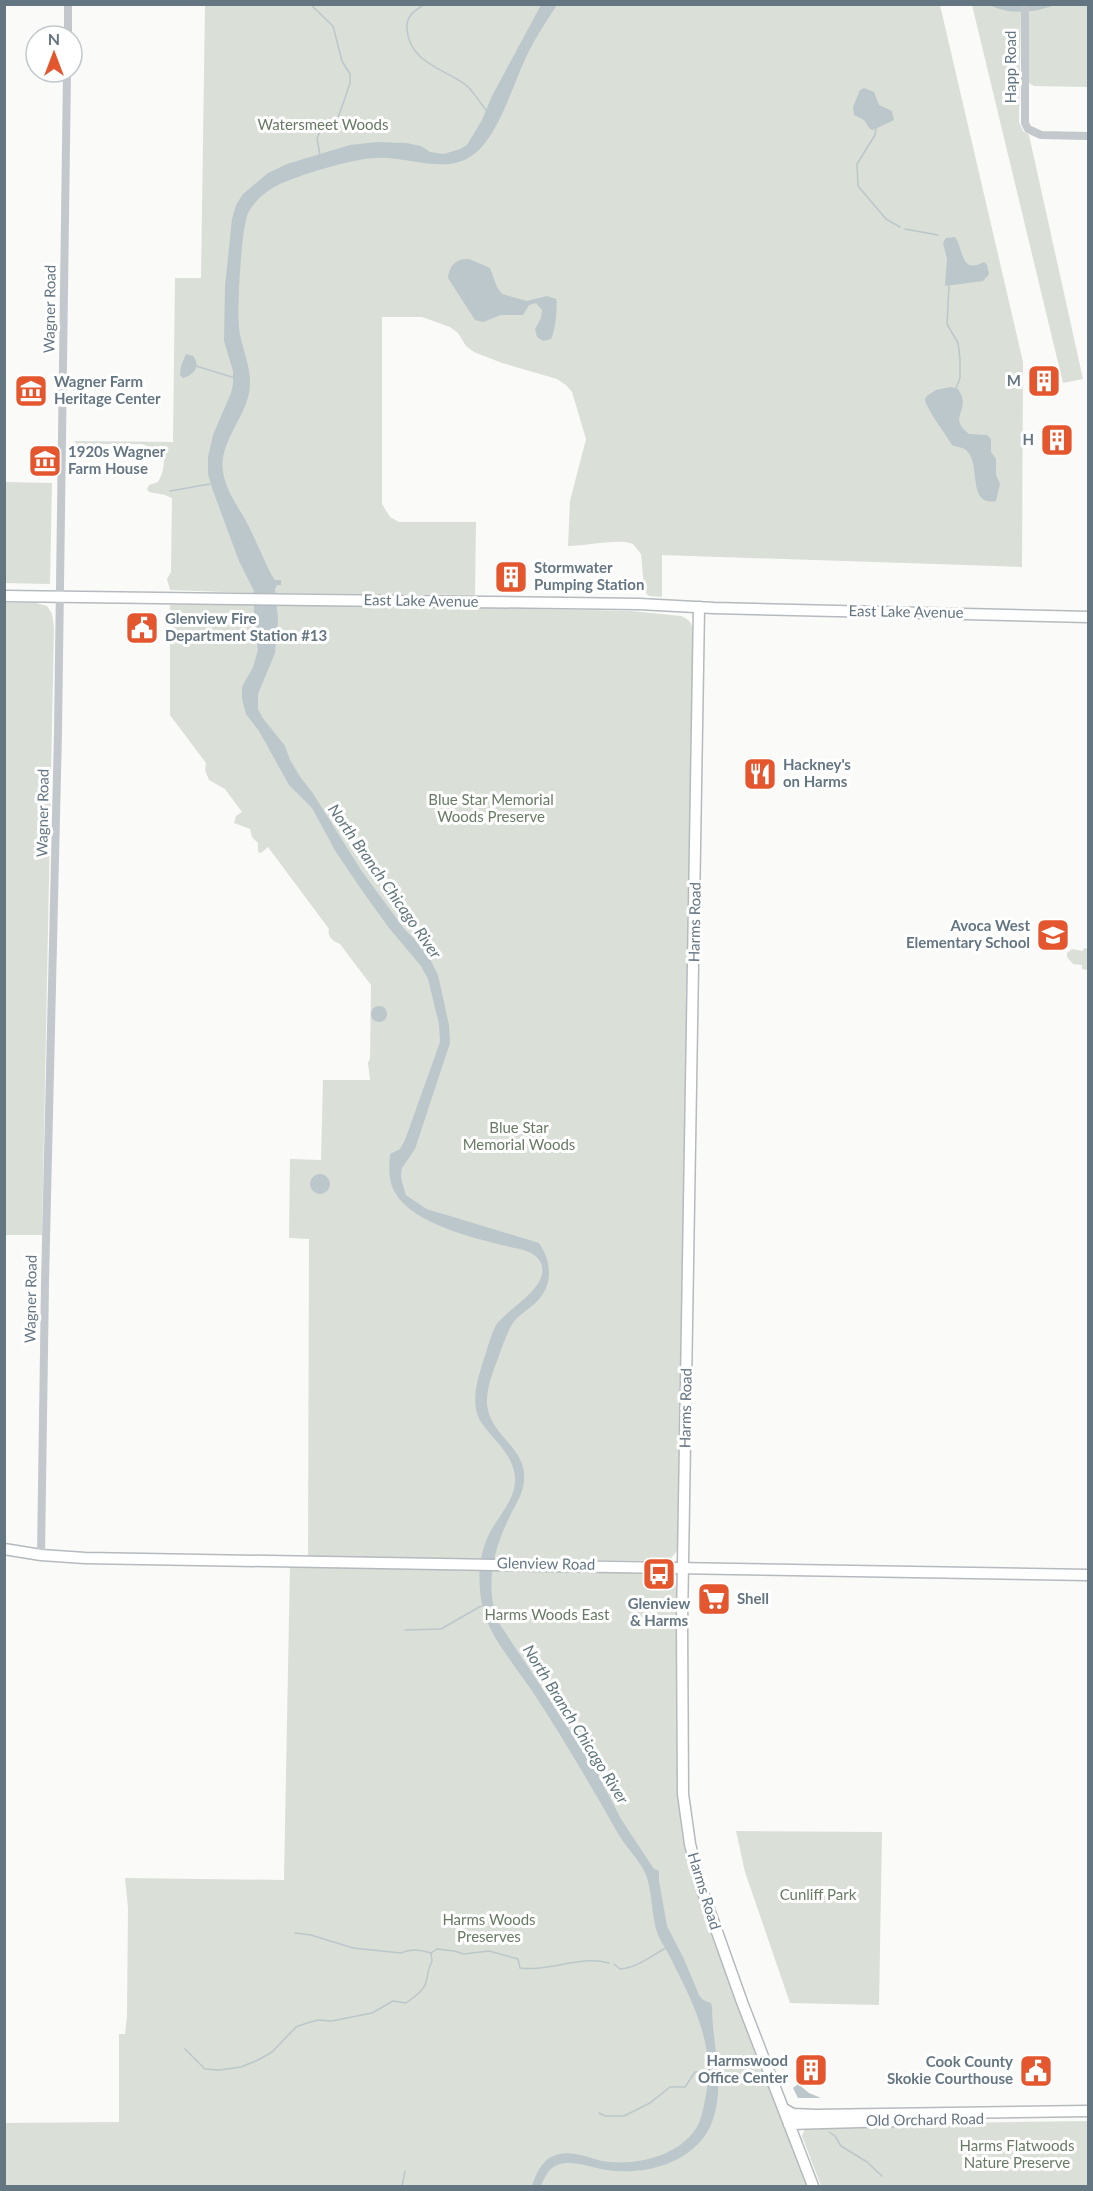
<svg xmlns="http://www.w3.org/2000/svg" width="1093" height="2191" font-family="Lato,sans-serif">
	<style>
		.green { fill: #dadfd7; fill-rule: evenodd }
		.water { fill: #bbc7cb }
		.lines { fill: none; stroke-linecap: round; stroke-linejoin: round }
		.stream { stroke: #bbc7cb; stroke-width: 1.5 }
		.major-casing { stroke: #b5babe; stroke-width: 13 }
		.minor { stroke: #c3c8cc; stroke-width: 8 }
		.major { stroke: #fff; stroke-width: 10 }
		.labels { text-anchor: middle; stroke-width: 6; stroke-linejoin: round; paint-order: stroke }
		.street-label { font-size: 15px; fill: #657683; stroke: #fff }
		.park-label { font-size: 15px; fill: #687a64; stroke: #fff }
		.poi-label { font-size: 15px; font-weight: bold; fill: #657683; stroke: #fff; text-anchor: start }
		.water-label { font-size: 16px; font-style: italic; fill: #60757c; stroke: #fff }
	</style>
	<rect width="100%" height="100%" fill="#fafaf8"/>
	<!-- green -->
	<g class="green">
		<path d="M 205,5 L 940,5 L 1023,362 L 1022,567 L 662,555 L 662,597 L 649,596 L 645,592 L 644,587 L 641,554 L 633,544 C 619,538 587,546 568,546 L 570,501 L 586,439 L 572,392 L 566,385 L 557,379 L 502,363 L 474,352 L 466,346 L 458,333 L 450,327 L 422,317 L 382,317 L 382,504 L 390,517 L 399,522 L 476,522 L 475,595 L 252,593 L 170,590 L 167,579 L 171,572 L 172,498 L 165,495 L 149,492 L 147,489 L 149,485 L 158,482 C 163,473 166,461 162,451 L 142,444 L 77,444 L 74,441 L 173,442 L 175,278 L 201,278 Z"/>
		<polygon points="972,5 990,5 1021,12 1019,122 1023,131 1029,135 1083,379 1063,383"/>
		<polygon points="1029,5 1088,5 1088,87 1034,86 1029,83"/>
		<polygon points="5,482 52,483 50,584 5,583"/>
		<polygon points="5,603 36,603 47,606 52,614 54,627 42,1235 5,1235"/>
		<path d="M 280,604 L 631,611 L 681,616 C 685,618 689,619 691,624 C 696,633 694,690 694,704 L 678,1550 L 671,1558 L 659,1561 L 308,1557 L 309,1239 L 289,1238 L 290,1159 L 321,1160 L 323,1080 L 370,1080 L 368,1063 L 370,1059 L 371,985 L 340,944 C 333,941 327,937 329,929 L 268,847 L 261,853 L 258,852 L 258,843 L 252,837 L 250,829 L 234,823 L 236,816 L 242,812 L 225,789 L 209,780 L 205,770 L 206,763 L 170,715 L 170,605 ZM 402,1168 L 401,1177 L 406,1195 L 427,1209 L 444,1214 C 413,1207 403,1212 390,1180 Z"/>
		<polygon points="1084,948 1088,949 1088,970 1082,969 1082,965 1073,964 1067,957 1067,953 1072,949 1083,951"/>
		<polygon points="290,1564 537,1568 669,1574 674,1578 678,1599 682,1820 768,2082 808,2186 5,2186 4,2123 119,2122 119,2034 125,2034 127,2016 128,1908 125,1878 284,1880"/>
		<polygon points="736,1831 882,1832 879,2005 790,2003 745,1872"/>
		<polygon points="1088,2121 1088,2186 821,2186 802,2136 805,2128 823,2125"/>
	</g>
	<!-- water -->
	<g class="water">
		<path d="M 541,5 L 557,5 C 547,20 537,35 529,51 C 513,82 499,139 470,157 C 443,174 406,156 376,158 C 354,158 295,176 276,186 C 266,191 255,201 249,211 C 241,225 237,310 239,328 C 241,346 250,364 250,382 C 251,414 218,439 223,472 C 226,492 239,507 248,525 C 256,541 263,558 271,574 L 275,580 L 281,580 L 281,585 L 277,585 L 275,589 L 278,620 L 275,653 L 258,694 L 258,709 L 262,717 L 285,746 L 290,760 L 301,778 L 312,792 L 361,870 L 405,930 L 425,949 L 438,975 L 449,1025 L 450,1043 L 415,1149 L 402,1168 L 401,1177 L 406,1195 L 427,1209 L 539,1243 C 550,1259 554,1281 540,1298 C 534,1306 524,1311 516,1319 C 509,1327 506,1338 502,1347 C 496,1365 486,1385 487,1404 C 489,1435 527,1448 524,1480 C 523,1495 515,1505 509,1518 C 493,1551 484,1588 499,1623 L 571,1732 L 588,1755 L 621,1819 L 654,1869 L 659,1871 L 659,1881 L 667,1926 L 684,1959 L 699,1995 L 703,2000 L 711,2003 L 712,2007 C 712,2044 726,2085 712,2122 C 697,2162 646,2176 607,2170 C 592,2168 572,2159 557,2165 C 549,2168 544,2178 541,2186 L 532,2186 C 536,2174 542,2159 556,2155 C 574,2149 591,2160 609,2162 C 641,2165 684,2154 699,2123 C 703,2113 705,2100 707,2089 C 714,2039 690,1997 668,1953 C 665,1947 661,1942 658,1935 C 651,1916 653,1894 646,1875 C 640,1860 627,1849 619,1835 C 596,1795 573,1755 549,1717 C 540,1703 532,1690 522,1677 C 505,1652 485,1629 481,1599 C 478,1575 479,1554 490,1532 C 499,1516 517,1497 515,1477 C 513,1455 495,1441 483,1425 C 466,1403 481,1370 488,1346 C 490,1340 492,1333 495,1327 C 505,1309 551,1288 541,1263 C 535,1250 518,1249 506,1246 C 474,1238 414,1224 396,1194 C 388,1182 389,1168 390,1154 L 400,1149 L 405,1140 L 440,1042 L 439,1024 L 428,979 L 421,966 L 389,928 L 361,889 L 336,852 L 312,808 L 289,785 L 259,731 L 246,714 L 242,699 L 242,687 L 253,667 L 258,650 L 254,620 L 254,591 L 239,561 L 212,488 L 208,474 L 208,457 L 213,435 L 231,393 L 233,384 L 233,371 L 224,341 L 225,286 L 232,219 L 236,205 L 243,194 L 268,173 L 287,164 L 350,145 L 377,142 L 406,143 L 421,146 L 430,152 L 444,154 L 460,149 L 467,145 L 482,120 L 492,96 Z"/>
		<path d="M 990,5 L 1054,5 C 1035,13 1009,15 990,5 Z"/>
		<polygon points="864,88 874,92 879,105 892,111 894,120 873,130 870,129 864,120 854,115 853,107 860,90"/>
		<path d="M 955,237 C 964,249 960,275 984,262 L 987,265 L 989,274 L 983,281 L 945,286 L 947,259 L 943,243 L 946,238 Z"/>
		<path d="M 469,259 L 490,268 L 497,287 L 502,294 L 527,301 L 547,296 L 556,299 C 558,306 555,333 551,339 L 543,341 L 537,337 L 535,329 L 541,318 L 542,310 L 536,303 L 529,305 L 523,315 L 501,315 L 483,322 L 475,320 L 448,278 C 449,266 456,258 469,259 Z"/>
		<path d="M 186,354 L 193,356 C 201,366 194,375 183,378 L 180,375 L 181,366 Z"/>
		<path d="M 951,387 L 958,389 C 973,411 946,416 969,434 L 987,435 L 991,439 L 991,452 L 996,459 L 996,475 L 1000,484 L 996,501 C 966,507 982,463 966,450 C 962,447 957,447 952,445 C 947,436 925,407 925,399 L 927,396 L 936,390 Z"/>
		<circle cx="379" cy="1014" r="8"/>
		<circle cx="320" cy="1184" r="10"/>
		<polygon points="798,2084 809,2093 821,2098 798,2098 793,2088"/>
	</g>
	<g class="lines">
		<!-- stream -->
		<g class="stream">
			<polyline points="310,4 333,26 342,61 350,74 350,83 344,101 337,120 322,128 317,138 320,155"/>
			<path d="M 425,4 C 414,11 406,16 407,29 C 409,62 444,69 466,85 C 474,92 480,103 487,111"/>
			<polyline points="876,129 875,135 857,164 858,186 886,219 900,227"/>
			<polyline points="905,229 938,235"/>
			<polyline points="949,286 947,324 958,343 960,359 960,378 956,388"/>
			<polyline points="196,366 235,378"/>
			<polyline points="170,491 210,484"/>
			<polyline points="405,1630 441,1629 481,1606"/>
			<path d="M 295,1933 L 311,1935 L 353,1948 L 401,1953 C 412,1948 420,1950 431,1953"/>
			<path d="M 614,1964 L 620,1969 C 637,1968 651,1956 666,1948"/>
			<path d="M 185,2049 L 205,2069 L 219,2070 L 241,2067 L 258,2060 L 272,2052 L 296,2027 L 307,2023 L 318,2020 L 332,2021 L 372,2013 L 393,2001 L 406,2003 C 412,1998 422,1993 425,1985 C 429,1976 426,1972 432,1961 L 431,1953 L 437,1949 L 454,1951 L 464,1954 L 489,1951 L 518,1959 L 520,1968 C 549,1972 580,1955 609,1963"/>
			<polyline points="599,2113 605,2116 624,2116 650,2103 670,2087 685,2087 695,2072 708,2071"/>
			<polyline points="829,2132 835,2136 841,2146 867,2162 882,2176"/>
			<polyline points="402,2186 405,2171"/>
		</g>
		<!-- major casing -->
		<g class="major-casing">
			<g id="major">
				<polyline points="4,596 639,604 714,608 1088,617"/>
				<polyline points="699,607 682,1622 683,1794 690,1844 700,1884 742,2002 813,2186"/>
				<polyline points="4,1549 41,1555 85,1558 1088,1575"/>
				<polyline points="784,2109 793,2114 816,2115 1088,2111"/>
				<polyline points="789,2124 894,2121"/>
			</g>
		</g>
		<!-- minor -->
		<g class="minor">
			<polyline points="1025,4 1025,123 1028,129 1041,135 1088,136"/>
			<polyline points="68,36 68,4"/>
			<polyline points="41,1555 45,1283 58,732 67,72"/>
		</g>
		<!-- major -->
		<use href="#major" class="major"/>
	</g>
	<!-- icons -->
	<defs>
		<g id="building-square" transform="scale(1.725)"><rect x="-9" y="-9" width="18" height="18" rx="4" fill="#e4572e" stroke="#fff"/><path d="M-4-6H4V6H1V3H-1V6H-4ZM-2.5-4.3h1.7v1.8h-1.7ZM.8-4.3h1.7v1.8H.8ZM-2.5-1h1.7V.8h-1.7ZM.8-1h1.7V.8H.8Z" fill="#fff"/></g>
		<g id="museum-square" transform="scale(1.725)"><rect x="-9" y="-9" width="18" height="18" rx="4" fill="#e4572e" stroke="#fff"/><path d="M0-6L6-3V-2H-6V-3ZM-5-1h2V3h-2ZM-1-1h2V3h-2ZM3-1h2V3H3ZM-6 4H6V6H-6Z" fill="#fff"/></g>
		<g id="civic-square" transform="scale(1.725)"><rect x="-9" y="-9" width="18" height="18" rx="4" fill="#e4572e" stroke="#fff"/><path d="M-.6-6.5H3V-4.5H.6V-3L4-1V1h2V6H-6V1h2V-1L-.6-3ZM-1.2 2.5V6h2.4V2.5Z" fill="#fff"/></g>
		<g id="restaurant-square" transform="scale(1.725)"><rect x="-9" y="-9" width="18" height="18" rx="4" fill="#e4572e" stroke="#fff"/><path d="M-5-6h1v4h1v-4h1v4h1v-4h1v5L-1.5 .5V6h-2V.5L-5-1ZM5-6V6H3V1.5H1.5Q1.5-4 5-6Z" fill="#fff"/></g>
		<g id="school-square" transform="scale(1.725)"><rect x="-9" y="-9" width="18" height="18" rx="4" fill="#e4572e" stroke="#fff"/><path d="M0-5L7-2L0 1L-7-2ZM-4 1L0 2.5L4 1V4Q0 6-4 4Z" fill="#fff"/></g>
		<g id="bus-square" transform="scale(1.725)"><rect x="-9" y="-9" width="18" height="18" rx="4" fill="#e4572e" stroke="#fff"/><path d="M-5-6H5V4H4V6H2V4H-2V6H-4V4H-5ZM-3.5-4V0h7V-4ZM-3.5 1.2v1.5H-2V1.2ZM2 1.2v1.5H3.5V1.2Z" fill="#fff"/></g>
		<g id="supermarket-square" transform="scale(1.725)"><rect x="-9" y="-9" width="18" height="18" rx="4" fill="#e4572e" stroke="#fff"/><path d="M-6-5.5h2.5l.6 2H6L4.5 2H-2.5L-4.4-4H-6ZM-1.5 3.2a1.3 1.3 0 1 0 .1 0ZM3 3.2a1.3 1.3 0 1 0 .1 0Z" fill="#fff"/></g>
	</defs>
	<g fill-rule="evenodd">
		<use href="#building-square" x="1044" y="381"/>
		<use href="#museum-square" x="31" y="391"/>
		<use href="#building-square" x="1057" y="440"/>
		<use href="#museum-square" x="45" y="461"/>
		<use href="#building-square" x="511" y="577"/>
		<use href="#civic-square" x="142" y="628"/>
		<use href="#restaurant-square" x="760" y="774"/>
		<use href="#school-square" x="1053" y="935"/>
		<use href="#bus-square" x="659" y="1574"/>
		<use href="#supermarket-square" x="714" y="1599"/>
		<use href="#building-square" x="811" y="2070"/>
		<use href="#civic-square" x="1036" y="2071"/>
	</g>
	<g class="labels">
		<!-- street labels -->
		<g class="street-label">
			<text transform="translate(1011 67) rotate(-90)" y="5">Happ Road</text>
			<text transform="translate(50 309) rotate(-89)" y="5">Wagner Road</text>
			<text transform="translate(421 601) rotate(1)" y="5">East Lake Avenue</text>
			<text transform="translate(906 612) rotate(1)" y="5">East Lake Avenue</text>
			<text transform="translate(43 813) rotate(-89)" y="5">Wagner Road</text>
			<text transform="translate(695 922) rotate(-89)" y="5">Harms Road</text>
			<text transform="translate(31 1299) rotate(-89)" y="5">Wagner Road</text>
			<text transform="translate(686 1408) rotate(-89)" y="5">Harms Road</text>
			<text transform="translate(546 1564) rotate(1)" y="5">Glenview Road</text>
			<text transform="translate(704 1891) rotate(73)" y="5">Harms Road</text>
			<text transform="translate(925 2120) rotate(-1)" y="5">Old Orchard Road</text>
		</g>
		<!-- park labels -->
		<g class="park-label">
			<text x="323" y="130">Watersmeet Woods</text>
			<text x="491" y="805">Blue Star Memorial<tspan x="491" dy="17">Woods Preserve</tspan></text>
			<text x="519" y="1133">Blue Star<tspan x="519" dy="17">Memorial Woods</tspan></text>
			<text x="547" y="1620">Harms Woods East</text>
			<text x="818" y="1900">Cunliff Park</text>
			<text x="489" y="1925">Harms Woods<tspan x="489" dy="17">Preserves</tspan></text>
			<text x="1017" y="2151">Harms Flatwoods<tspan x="1017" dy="17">Nature Preserve</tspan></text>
		</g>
		<!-- poi labels -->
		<g class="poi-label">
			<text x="1021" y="386" text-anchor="end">M</text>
			<text x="54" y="387">Wagner Farm<tspan x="54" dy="17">Heritage Center</tspan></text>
			<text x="1034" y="445" text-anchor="end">H</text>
			<text x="68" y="457">1920s Wagner<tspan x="68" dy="17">Farm House</tspan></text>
			<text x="534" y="573">Stormwater<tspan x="534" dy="17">Pumping Station</tspan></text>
			<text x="165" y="624">Glenview Fire<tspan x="165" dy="17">Department Station #13</tspan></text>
			<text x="783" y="770">Hackney's<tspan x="783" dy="17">on Harms</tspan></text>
			<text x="1030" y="931" text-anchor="end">Avoca West<tspan x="1030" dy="17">Elementary School</tspan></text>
			<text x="737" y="1604">Shell</text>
			<text x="659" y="1609" text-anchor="middle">Glenview<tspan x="659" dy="17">&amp; Harms</tspan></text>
			<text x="788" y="2066" text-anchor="end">Harmswood<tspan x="788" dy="17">Office Center</tspan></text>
			<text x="1013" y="2067" text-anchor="end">Cook County<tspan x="1013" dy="17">Skokie Courthouse</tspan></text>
		</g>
		<!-- water labels -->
		<g class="water-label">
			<text transform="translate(385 881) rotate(55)" y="6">North Branch Chicago River</text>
			<text transform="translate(576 1724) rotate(58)" y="6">North Branch Chicago River</text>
		</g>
	</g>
	<!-- border -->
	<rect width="1093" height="2191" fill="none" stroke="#657683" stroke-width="12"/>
	<!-- north arrow -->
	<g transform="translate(54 54)"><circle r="28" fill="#ffffff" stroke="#c1c8cd" stroke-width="1.5"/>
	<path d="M0-4.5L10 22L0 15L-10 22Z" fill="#e4572e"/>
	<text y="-9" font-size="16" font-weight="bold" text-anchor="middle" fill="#657683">N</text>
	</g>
</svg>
